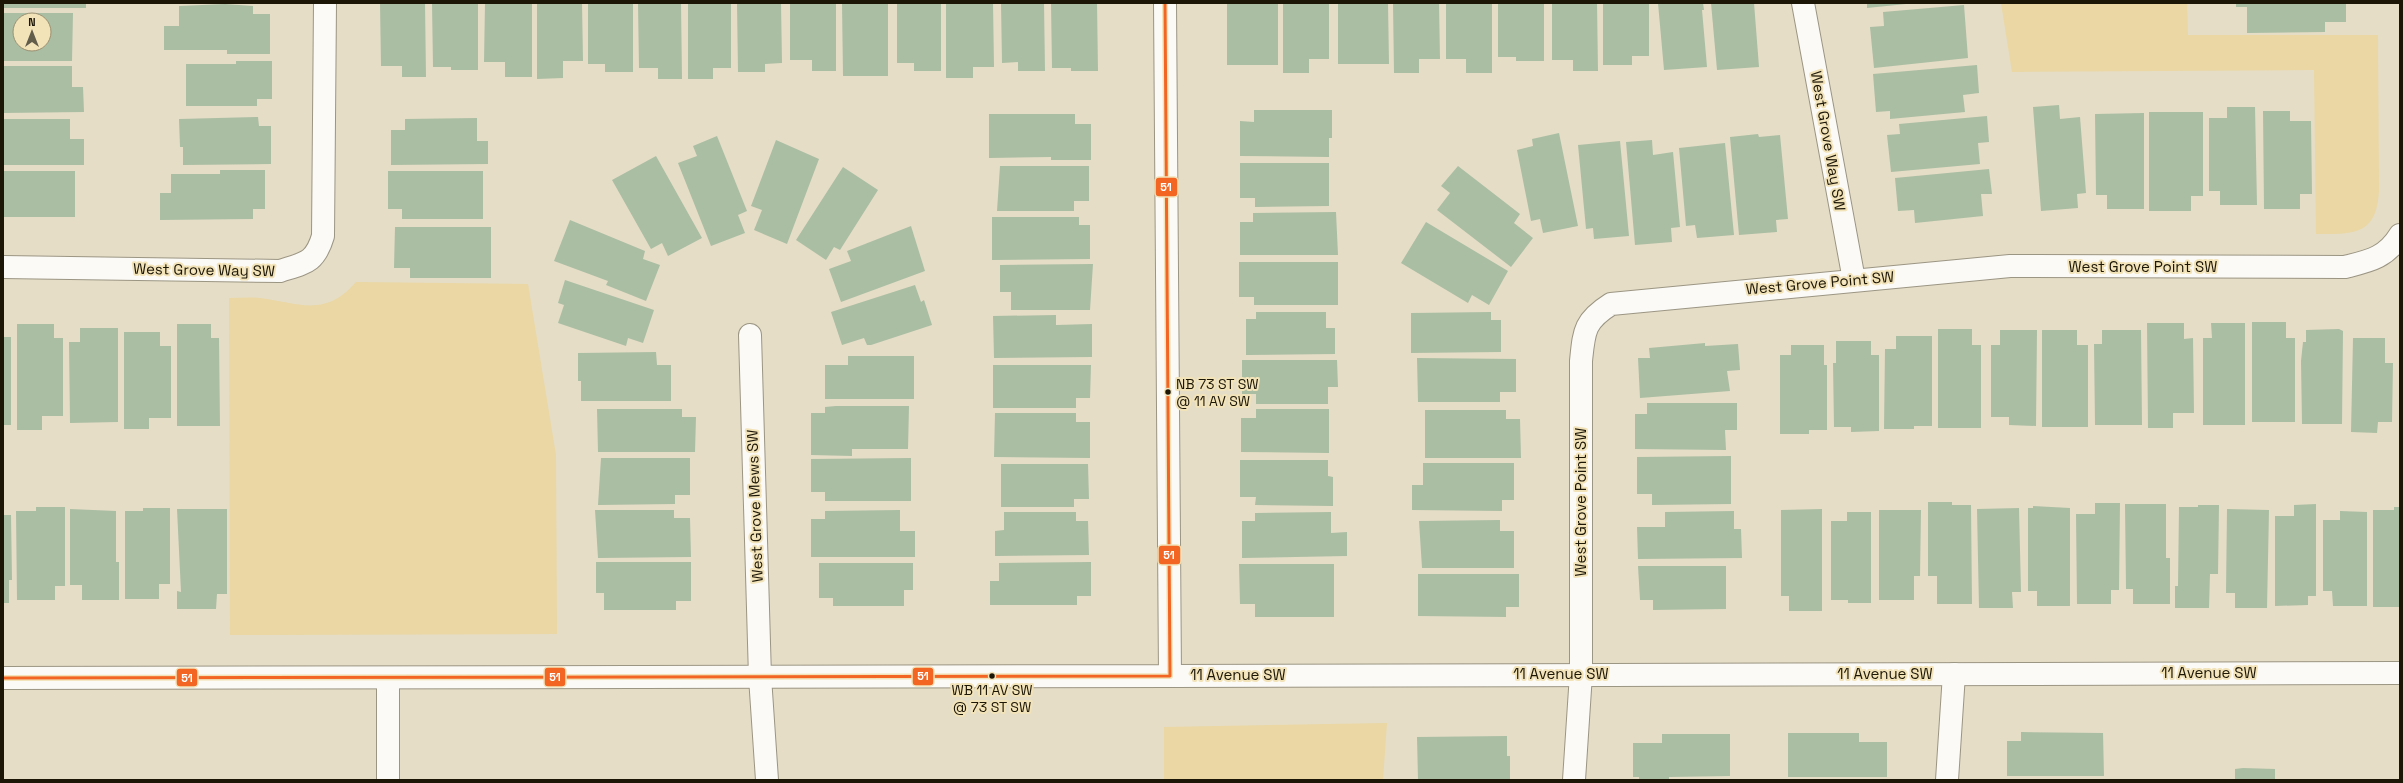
<svg xmlns="http://www.w3.org/2000/svg" width="2403" height="783" font-family="'Space Grotesk',sans-serif">
	<style>
		.green { fill: #ead7a3 }
		.building { fill: #aabea3; fill-rule: evenodd }
		.lines { fill: none; stroke-linecap: round; stroke-linejoin: round }
		.street-casing { stroke: #9b9583; stroke-width: 24 }
		.secondary-casing { stroke: #9b9583; stroke-width: 24 }
		.street { stroke: #fbfaf6; stroke-width: 22 }
		.secondary { stroke: #fbfaf6; stroke-width: 22 }
		.bus-1-casing { stroke: #f2e3b9; stroke-width: 6 }
		.bus-1 { stroke: #f26522; stroke-width: 3 }
		.bus-dot { fill: #1c1607; stroke: #f2e3b9; stroke-width: 1.5 }
		.labels { text-anchor: middle; stroke-width: 4; stroke-linejoin: round; paint-order: stroke }
		.bus-label { font-size: 14px; fill: #1c1607; stroke: #f2e3b9; text-anchor: start }
		.street-label { font-size: 15px; fill: #1c1607; stroke: #f2e3b9 }
		.line-badge { stroke: #f2e3b9; stroke-width: 1.5 }
		.badge-label { font-size: 11px; text-anchor: middle; font-weight: bold; fill: #fff }
	</style>
	<rect width="100%" height="100%" fill="#e5ddc6"/>
	<!-- green -->
	<g class="green">
		<path d="M 2001,3 L 2187,3 L 2188,35 L 2378,35 L 2379,190 C 2377,235 2355,234 2316,234 L 2314,70 L 2012,72 Z"/>
		<path d="M 356,282 L 528,284 L 556,455 L 557,634 L 230,635 L 229,298 C 239,298 250,297 260,298 C 299,303 325,318 356,282 Z"/>
		<polygon points="1387,723 1383,780 1164,780 1164,727"/>
	</g>
	<!-- building -->
	<g class="building">
		<rect x="3" y="3" width="83" height="5"/>
		<polygon points="380,3 425,3 426,77 402,77 402,66 381,66"/>
		<polygon points="432,3 478,3 478,70 451,70 451,67 433,67"/>
		<polygon points="485,3 532,3 532,77 505,77 505,62 484,62"/>
		<polygon points="537,3 582,3 583,61 563,61 563,78 537,79"/>
		<polygon points="588,3 633,3 633,72 605,72 605,64 588,64"/>
		<polygon points="638,3 681,3 682,79 658,79 658,68 639,68"/>
		<polygon points="688,3 731,3 731,68 713,68 713,79 688,79"/>
		<polygon points="737,3 781,3 782,63 765,64 765,72 738,72"/>
		<polygon points="790,3 836,3 836,71 812,71 812,60 790,60"/>
		<polygon points="842,3 888,3 888,76 843,76"/>
		<polygon points="897,3 941,3 941,71 914,71 914,63 897,63"/>
		<polygon points="946,3 993,3 994,67 973,67 973,78 946,78"/>
		<polygon points="1001,3 1044,3 1045,71 1018,71 1018,62 1002,63"/>
		<polygon points="1051,3 1097,3 1098,71 1071,71 1071,68 1052,68"/>
		<rect x="1227" y="3" width="51" height="62"/>
		<polygon points="1283,3 1329,3 1329,59 1309,59 1309,73 1283,73"/>
		<polygon points="1338,3 1388,3 1389,64 1338,64"/>
		<polygon points="1393,3 1439,3 1440,59 1419,59 1419,73 1394,73"/>
		<polygon points="1446,3 1492,3 1492,73 1466,73 1466,59 1446,59"/>
		<polygon points="1498,3 1544,3 1544,61 1516,61 1516,57 1498,57"/>
		<polygon points="1552,3 1597,3 1598,71 1573,71 1573,60 1552,60"/>
		<polygon points="1603,3 1649,3 1649,56 1632,56 1632,65 1603,65"/>
		<polygon points="1658,3 1703,3 1704,10 1702,10 1707,67 1664,70"/>
		<polygon points="1711,3 1754,3 1759,67 1717,70"/>
		<polygon points="1867,3 1906,3 1906,4 1867,8"/>
		<polygon points="2236,3 2346,3 2346,22 2325,22 2325,32 2247,33 2247,7 2236,7"/>
		<polygon points="225,4 253,6 253,14 270,14 270,54 227,54 227,50 164,50 164,26 179,26 179,6"/>
		<polygon points="1964,5 1968,58 1874,68 1870,27 1884,26 1883,12"/>
		<path d="M 3,13 L 73,13 L 72,61 L 3,61 ZM 20,20 L 44,20 L 44,44 L 20,44 Z"/>
		<polygon points="236,61 272,61 272,99 257,99 257,106 186,106 186,64 236,64"/>
		<polygon points="1977,65 1979,93 1963,95 1965,112 1890,119 1890,111 1876,112 1873,74"/>
		<polygon points="3,66 72,66 72,87 83,87 84,112 3,113"/>
		<polygon points="2059,105 2060,119 2080,117 2086,193 2077,194 2078,208 2041,211 2033,107"/>
		<polygon points="2227,107 2255,107 2257,205 2220,205 2220,191 2209,191 2209,118 2227,118"/>
		<polygon points="1254,110 1332,110 1332,138 1329,138 1329,157 1240,156 1240,121 1254,122"/>
		<polygon points="2263,111 2290,111 2290,121 2311,121 2312,194 2300,194 2300,209 2264,209"/>
		<polygon points="2149,112 2203,112 2203,196 2191,196 2191,211 2149,211"/>
		<polygon points="2144,113 2144,209 2107,209 2107,195 2096,195 2095,114"/>
		<polygon points="989,114 1075,114 1075,124 1091,124 1091,160 1051,160 1051,157 989,158"/>
		<polygon points="1987,116 1989,142 1978,143 1980,164 1891,172 1887,135 1900,134 1899,124"/>
		<polygon points="258,117 259,126 271,126 271,164 183,165 183,147 180,147 179,119"/>
		<polygon points="477,118 477,141 488,141 488,164 391,165 391,130 405,130 405,119"/>
		<polygon points="3,119 70,119 70,139 84,139 84,165 3,165"/>
		<polygon points="1559,133 1578,226 1543,233 1540,219 1531,221 1517,150 1533,146 1532,139"/>
		<polygon points="1758,134 1759,137 1780,135 1788,219 1776,220 1777,232 1739,235 1730,137"/>
		<polygon points="717,136 747,211 738,215 745,233 711,246 678,163 697,156 693,146"/>
		<polygon points="776,140 819,159 787,244 754,230 762,210 751,206"/>
		<polygon points="1652,140 1653,155 1673,152 1680,227 1671,228 1672,242 1635,245 1626,142"/>
		<polygon points="1620,141 1629,236 1594,239 1593,228 1586,229 1578,145"/>
		<polygon points="1725,143 1734,235 1697,238 1695,225 1686,226 1679,148"/>
		<polygon points="656,156 702,238 668,256 662,243 651,249 612,180"/>
		<polygon points="1240,163 1329,163 1329,206 1255,207 1255,198 1240,198"/>
		<polygon points="1000,166 1089,166 1089,201 1074,201 1074,211 997,211"/>
		<polygon points="1458,166 1520,214 1514,223 1533,238 1511,267 1437,210 1450,193 1441,186"/>
		<polygon points="843,167 878,190 840,250 834,247 826,260 796,240"/>
		<polygon points="1989,169 1992,194 1981,194 1983,216 1915,223 1914,210 1898,211 1895,178"/>
		<polygon points="220,170 265,170 265,209 253,209 253,219 160,220 160,193 171,193 171,174 220,174"/>
		<rect x="3" y="171" width="72" height="46"/>
		<polygon points="388,171 483,171 483,219 402,219 402,209 388,209"/>
		<polygon points="1336,212 1338,255 1240,255 1240,222 1253,222 1253,213"/>
		<polygon points="992,217 1079,217 1079,225 1090,225 1090,259 992,260"/>
		<polygon points="570,220 645,251 643,259 660,265 646,301 606,285 608,281 554,261"/>
		<polygon points="1426,222 1508,271 1489,305 1472,295 1468,303 1401,263"/>
		<polygon points="911,226 925,271 841,302 829,269 851,261 847,251"/>
		<polygon points="395,227 491,227 491,278 410,278 410,268 394,268"/>
		<polygon points="1239,262 1338,262 1338,305 1254,305 1254,297 1239,297"/>
		<polygon points="1093,264 1090,310 1011,310 1011,292 1000,292 1000,265"/>
		<polygon points="565,280 654,310 643,343 628,338 626,346 558,323 564,305 558,303"/>
		<polygon points="915,285 921,302 924,300 932,325 871,345 867,345 864,338 842,345 831,312"/>
		<polygon points="1256,312 1326,312 1326,328 1335,328 1335,354 1246,355 1246,319 1256,319"/>
		<polygon points="1491,312 1491,320 1501,320 1501,352 1411,353 1411,313"/>
		<polygon points="1056,315 1056,325 1092,324 1092,357 994,358 993,316"/>
		<polygon points="2252,322 2286,322 2286,338 2295,338 2295,422 2252,422"/>
		<polygon points="2147,323 2184,323 2184,339 2193,338 2194,413 2173,413 2173,428 2148,428"/>
		<polygon points="2211,323 2245,323 2245,425 2203,425 2203,338 2212,338"/>
		<polygon points="17,324 54,324 54,338 63,338 63,416 42,416 42,430 17,430"/>
		<polygon points="177,324 211,324 211,338 219,338 220,426 177,426"/>
		<polygon points="80,328 118,328 118,422 70,423 69,342 80,342"/>
		<polygon points="1938,329 1972,329 1972,345 1981,345 1981,428 1938,428"/>
		<polygon points="2339,329 2343,331 2342,424 2302,424 2301,361 2303,342 2306,342 2306,330"/>
		<polygon points="2000,330 2037,330 2036,426 2009,425 2009,417 1991,417 1991,345 2000,345"/>
		<polygon points="2042,330 2077,330 2077,345 2088,345 2088,427 2042,427"/>
		<polygon points="2102,330 2141,330 2142,425 2095,425 2094,344 2102,344"/>
		<polygon points="124,332 160,332 160,346 171,346 171,418 149,418 149,429 124,429"/>
		<polygon points="1896,336 1932,336 1932,426 1914,426 1914,429 1884,429 1885,349 1896,349"/>
		<rect x="3" y="337" width="8" height="88"/>
		<polygon points="2353,338 2385,338 2385,363 2393,363 2392,422 2378,422 2377,433 2351,432"/>
		<polygon points="1836,341 1871,341 1871,355 1879,355 1879,431 1851,432 1851,427 1834,427 1833,363 1836,363"/>
		<polygon points="1705,343 1705,346 1738,344 1740,370 1727,371 1730,391 1640,398 1638,358 1650,358 1649,348"/>
		<polygon points="1791,345 1824,345 1824,365 1827,365 1827,430 1809,430 1809,434 1780,434 1780,355 1791,355"/>
		<polygon points="656,352 657,365 671,365 671,401 581,401 581,381 578,381 578,353"/>
		<polygon points="848,356 914,356 914,399 825,399 825,365 848,365"/>
		<polygon points="1417,358 1516,359 1516,392 1500,392 1500,402 1418,402"/>
		<polygon points="1242,360 1337,360 1338,387 1328,387 1328,404 1256,404 1256,394 1242,394"/>
		<polygon points="993,365 1091,365 1090,398 1076,398 1076,408 993,408"/>
		<polygon points="1647,403 1737,403 1737,430 1725,430 1726,450 1635,449 1635,414 1647,414"/>
		<polygon points="836,406 909,406 908,449 852,449 852,456 811,455 811,413 825,413 825,407"/>
		<polygon points="597,409 682,409 682,417 696,417 695,452 598,452"/>
		<polygon points="1256,409 1329,409 1329,453 1241,452 1241,418 1256,418"/>
		<polygon points="1425,410 1506,410 1506,419 1520,419 1521,458 1425,458"/>
		<polygon points="995,413 1076,413 1076,422 1090,422 1090,458 994,457"/>
		<polygon points="1731,456 1731,504 1652,505 1652,494 1637,494 1637,457"/>
		<polygon points="601,458 690,458 690,495 675,495 675,504 598,505"/>
		<polygon points="911,458 911,501 825,501 825,492 811,492 811,459"/>
		<polygon points="1240,460 1328,460 1328,476 1333,477 1333,506 1255,505 1256,497 1240,497"/>
		<polygon points="1423,463 1514,463 1514,500 1502,500 1502,511 1412,510 1412,485 1423,485"/>
		<polygon points="1001,464 1088,464 1089,499 1074,499 1074,507 1001,507"/>
		<polygon points="1928,502 1952,502 1952,505 1971,505 1972,604 1937,604 1937,576 1928,576"/>
		<polygon points="2095,503 2120,503 2119,590 2111,590 2111,604 2077,604 2076,514 2095,514"/>
		<polygon points="2125,504 2166,504 2166,558 2170,558 2170,604 2133,604 2133,589 2126,589"/>
		<polygon points="2316,504 2316,596 2308,596 2308,605 2275,606 2275,516 2294,516 2294,505"/>
		<polygon points="2198,505 2219,505 2218,574 2210,574 2209,608 2175,608 2175,586 2178,586 2179,507 2198,507"/>
		<polygon points="2033,506 2070,508 2070,606 2037,606 2037,591 2028,591 2028,508 2033,508"/>
		<polygon points="36,507 65,507 65,586 55,586 55,600 17,600 16,511 36,511"/>
		<polygon points="2394,507 2400,507 2400,607 2373,607 2373,510 2394,510"/>
		<polygon points="143,508 170,508 170,584 159,584 159,599 125,599 125,511 143,511"/>
		<polygon points="2019,508 2021,592 2012,592 2013,608 1979,608 1977,509"/>
		<polygon points="70,509 116,511 116,562 119,562 119,600 82,600 82,585 70,585"/>
		<polygon points="177,509 227,509 227,594 217,594 216,609 177,609 177,591 181,592"/>
		<polygon points="1822,509 1822,611 1789,611 1789,596 1781,596 1781,510"/>
		<polygon points="2227,509 2269,510 2267,608 2235,608 2235,593 2226,593"/>
		<polygon points="595,510 674,510 674,518 690,518 691,557 598,558"/>
		<polygon points="900,510 900,531 915,531 915,557 811,557 811,519 825,519 825,511"/>
		<polygon points="1879,510 1921,510 1920,576 1914,576 1914,600 1879,600"/>
		<polygon points="1734,511 1734,529 1741,529 1742,558 1638,559 1637,527 1665,527 1665,512"/>
		<polygon points="2340,511 2367,512 2367,606 2333,606 2332,591 2323,591 2323,520 2340,520"/>
		<polygon points="1004,512 1076,512 1076,521 1088,521 1089,555 995,556 995,531 1004,530"/>
		<polygon points="1331,512 1331,533 1347,532 1347,556 1242,558 1242,521 1255,521 1255,513"/>
		<polygon points="1847,512 1871,512 1871,603 1848,603 1848,600 1831,600 1831,521 1847,521"/>
		<polygon points="3,515 11,515 12,580 9,580 9,603 3,603"/>
		<polygon points="1500,520 1500,531 1514,531 1514,568 1422,568 1419,521"/>
		<polygon points="596,562 691,562 691,601 676,601 676,610 604,610 604,593 596,593"/>
		<polygon points="1091,562 1091,596 1077,596 1077,605 990,605 990,581 999,581 999,563"/>
		<polygon points="819,563 913,563 913,590 904,590 904,606 833,606 833,598 819,598"/>
		<polygon points="1239,564 1334,564 1334,617 1255,617 1255,604 1240,604"/>
		<polygon points="1638,566 1726,566 1726,609 1653,610 1653,600 1640,600"/>
		<polygon points="1418,574 1519,574 1519,607 1506,607 1506,617 1418,616"/>
		<polygon points="2021,732 2103,733 2104,776 2007,776 2007,741 2021,741"/>
		<polygon points="1788,733 1859,733 1859,742 1887,742 1887,777 1788,777"/>
		<polygon points="1662,734 1730,734 1730,776 1669,777 1669,780 1639,780 1639,777 1633,777 1633,743 1662,743"/>
		<polygon points="1507,736 1507,756 1510,756 1510,779 1418,780 1417,737"/>
		<polygon points="2243,768 2275,769 2275,780 2235,780 2235,769"/>
	</g>
	<g class="lines">
		<!-- street casing -->
		<g class="street-casing">
			<g id="street">
				<polyline points="1803,3 1854,280"/>
				<path d="M 3,267 L 280,271 C 305,263 315,263 323,236 L 325,3"/>
				<polyline points="750,335 760,677 767,780"/>
				<polyline points="1170,676 2400,673"/>
				<polyline points="388,780 388,678"/>
				<path d="M 1574,780 L 1581,674 L 1581,361 C 1584,331 1584,321 1611,304 L 2010,266 L 2345,267 C 2369,261 2386,258 2400,235"/>
				<polyline points="1947,780 1954,674"/>
			</g>
		</g>
		<!-- secondary casing -->
		<g class="secondary-casing">
			<polyline id="secondary" points="3,678 1170,676 1165,3"/>
		</g>
		<!-- street -->
		<use href="#street" class="street"/>
		<!-- secondary -->
		<use href="#secondary" class="secondary"/>
		<!-- bus-1 casing -->
		<g class="bus-1-casing">
			<polyline id="bus-1" points="3,678 1170,676 1165,3"/>
		</g>
		<!-- bus-1 -->
		<use href="#bus-1" class="bus-1"/>
	</g>
	<!-- markers -->
	<g class="bus-dot">
		<circle cx="1168" cy="392" r="3.5"/>
		<circle cx="992" cy="676" r="3.5"/>
	</g>
	<g class="labels">
		<!-- bus labels -->
		<g class="bus-label">
			<text x="1176" y="389">NB 73 ST SW<tspan x="1176" dy="17">@ 11 AV SW</tspan></text>
			<text x="992" y="695" text-anchor="middle">WB 11 AV SW<tspan x="992" dy="17">@ 73 ST SW</tspan></text>
		</g>
		<!-- street labels -->
		<g class="street-label">
			<text transform="translate(1828 141) rotate(80)" y="5">West Grove Way SW</text>
			<text x="2143" y="272">West Grove Point SW</text>
			<text transform="translate(204 270) rotate(1)" y="5">West Grove Way SW</text>
			<text transform="translate(1820 283) rotate(-5)" y="5">West Grove Point SW</text>
			<text transform="translate(1581 502) rotate(-90)" y="5">West Grove Point SW</text>
			<text transform="translate(755 506) rotate(-92)" y="5">West Grove Mews SW</text>
			<text x="2209" y="678">11 Avenue SW</text>
			<text x="1561" y="679">11 Avenue SW</text>
			<text x="1885" y="679">11 Avenue SW</text>
			<text x="1238" y="680">11 Avenue SW</text>
		</g>
	</g>
	<g class="line-badge">
		<rect x="1155" y="177" width="23" height="20" rx="4" fill="#f26522"/>
		<rect x="1158" y="545" width="23" height="20" rx="4" fill="#f26522"/>
		<rect x="912" y="667" width="22" height="19" rx="4" fill="#f26522"/>
		<rect x="544" y="667" width="22" height="20" rx="4" fill="#f26522"/>
		<rect x="176" y="668" width="22" height="19" rx="4" fill="#f26522"/>
	</g>
	<g class="badge-label">
		<text x="1166" y="191">51</text>
		<text x="1169" y="559">51</text>
		<text x="923" y="680">51</text>
		<text x="555" y="681">51</text>
		<text x="187" y="682">51</text>
	</g>
	<!-- border -->
	<rect width="2403" height="783" fill="none" stroke="#1c1607" stroke-width="8"/>
	<!-- north arrow -->
	<g transform="translate(32 32)"><circle r="19" fill="#f2e3b9" stroke="#9c9172"/>
	<path d="M0-3L7 15L0 10L-7 15Z" fill="#625c4a"/>
	<text y="-6" font-size="11" font-weight="bold" text-anchor="middle" fill="#1c1607">N</text>
	</g>
</svg>
